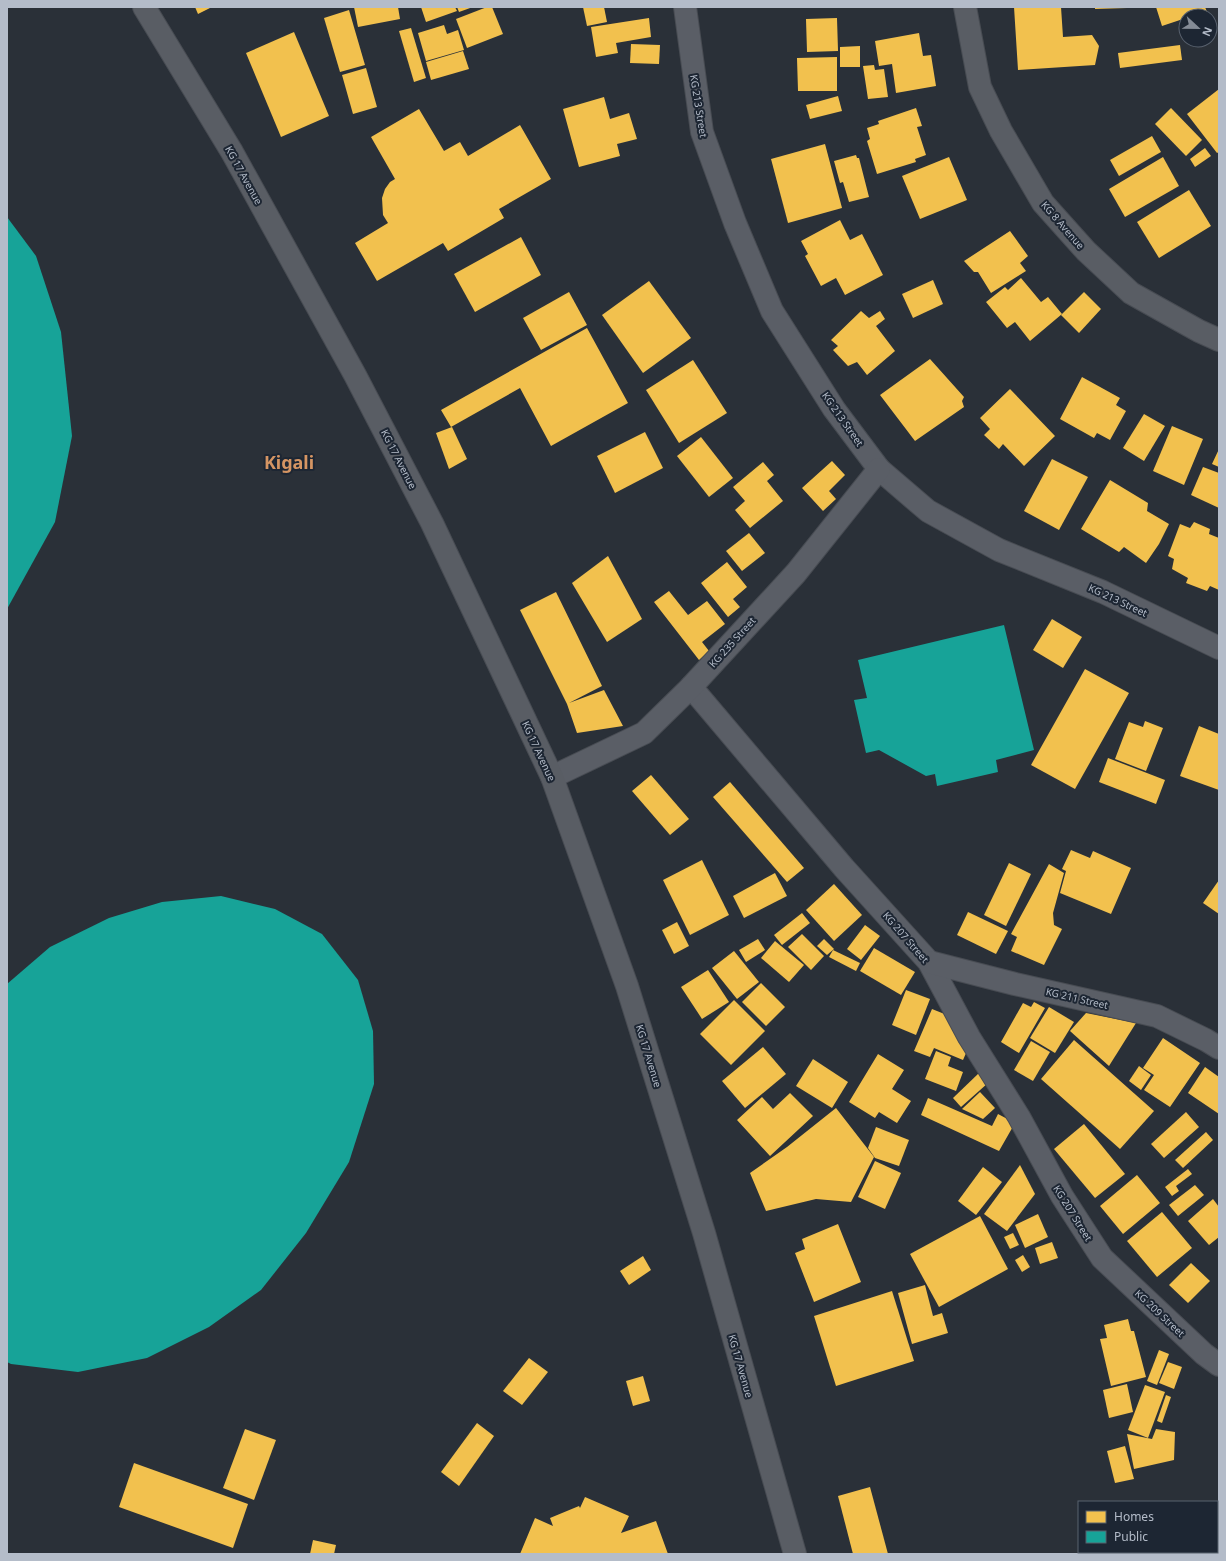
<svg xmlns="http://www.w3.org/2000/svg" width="1226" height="1561" font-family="'Noto Sans',sans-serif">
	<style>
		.homes { fill: #f2c14e }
		.public { fill: #17a398 }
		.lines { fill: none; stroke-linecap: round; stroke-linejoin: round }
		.street-casing { stroke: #484c53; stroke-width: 24 }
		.secondary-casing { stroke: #484c53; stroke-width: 24 }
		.street { stroke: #5a5e66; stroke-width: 22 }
		.secondary { stroke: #595d64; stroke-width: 22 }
		.labels { text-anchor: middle; stroke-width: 4; stroke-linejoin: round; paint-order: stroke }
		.street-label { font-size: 10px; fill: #b4bcc9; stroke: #1d2633 }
		.town-label { font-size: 18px; font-weight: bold; fill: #d59563; stroke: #1d2633 }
	</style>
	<rect width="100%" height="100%" fill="#2a3038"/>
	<!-- homes -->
	<g class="homes">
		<polygon points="195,7 212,7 198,14"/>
		<polygon points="354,7 398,7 400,19 358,27"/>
		<polygon points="421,7 455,7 457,11 426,22"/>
		<polygon points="457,7 473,7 459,12"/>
		<polygon points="487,7 492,7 503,34 467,48 456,19"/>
		<polygon points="583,7 604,7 607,22 587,26"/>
		<polygon points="1014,7 1061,7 1063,37 1092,35 1099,46 1095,65 1018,70"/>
		<polygon points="1095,7 1127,7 1127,8 1095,9"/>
		<polygon points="1156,7 1205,7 1207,12 1193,16 1186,16 1186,18 1162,26"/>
		<polygon points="349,10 365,65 340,72 324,18"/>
		<polygon points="649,18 651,37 616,43 618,53 596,57 591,27"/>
		<polygon points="837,18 838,51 807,52 806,19"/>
		<polygon points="444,25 447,34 458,30 464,50 426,61 418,33"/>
		<polygon points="411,28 426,78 414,82 399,31"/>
		<polygon points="294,32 329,116 281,137 246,53"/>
		<polygon points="919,33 923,56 931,55 936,86 896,93 892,64 879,66 875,41"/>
		<polygon points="631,44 660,45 659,64 630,63"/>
		<polygon points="1180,45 1182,60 1120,68 1118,53"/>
		<polygon points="860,46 860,67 840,67 840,47"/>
		<polygon points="463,51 469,69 431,80 426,62"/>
		<polygon points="837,57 837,91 798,91 797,58"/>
		<polygon points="874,65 875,70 884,69 888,97 868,99 863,66"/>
		<polygon points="366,68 377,107 353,114 342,75"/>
		<polygon points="1219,89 1219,152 1217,153 1187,114"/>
		<polygon points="838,96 842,111 810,119 806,105"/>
		<polygon points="604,97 610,119 629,113 637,139 617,144 620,156 579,167 563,109"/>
		<polygon points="916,108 922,126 917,127 926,155 915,159 916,162 877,174 867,141 870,139 867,128 879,124 878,121"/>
		<polygon points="1171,108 1202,140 1186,156 1155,124"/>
		<polygon points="419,109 444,151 460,142 468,156 520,125 551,179 499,209 504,218 448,251 443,243 377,281 355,243 388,223 383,215 382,198 385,189 390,182 395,179 371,137"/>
		<polygon points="1152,136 1161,152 1119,176 1110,160"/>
		<polygon points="825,144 842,208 788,223 771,159"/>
		<polygon points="1205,148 1211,156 1195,167 1190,159"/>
		<polygon points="856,155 857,158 859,158 869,197 849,202 843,182 840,183 834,161"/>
		<polygon points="949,157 967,200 920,219 902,176"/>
		<polygon points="1163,157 1179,186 1125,217 1109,189"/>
		<polygon points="1189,190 1211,226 1159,258 1137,222"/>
		<polygon points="840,220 850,240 862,234 883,275 845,295 836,278 821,286 805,256 808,254 801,241"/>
		<polygon points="1010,231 1028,256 1020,263 1026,271 991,293 978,272 974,272 964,261"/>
		<polygon points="521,237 541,275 475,312 454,274"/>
		<polygon points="1021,278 1041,302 1048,297 1062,314 1030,341 1015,322 1007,328 986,302 1005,287 1008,290"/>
		<polygon points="933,280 943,304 913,318 902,294"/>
		<polygon points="649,281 691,338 643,373 602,315"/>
		<polygon points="569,292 587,325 541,350 523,318"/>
		<polygon points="1084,292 1101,309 1079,333 1061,315"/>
		<polygon points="861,311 869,318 880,311 885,319 876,326 895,351 867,375 857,362 848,366 833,350 838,346 831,340"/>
		<polygon points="587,328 628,403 551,446 520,388 451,427 441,410"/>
		<polygon points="930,359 964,397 962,401 964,407 915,441 880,395"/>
		<polygon points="693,360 727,413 679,443 646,390"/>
		<polygon points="1082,377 1120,398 1116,405 1126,411 1110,440 1097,433 1094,438 1060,419"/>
		<polygon points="1010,389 1055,436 1024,466 1003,444 999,449 984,435 990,429 980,418"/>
		<polygon points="1144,414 1165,426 1144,461 1123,448"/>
		<polygon points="1172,426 1203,439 1184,485 1153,471"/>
		<polygon points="452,427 467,459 449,469 436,433"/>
		<polygon points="645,432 663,468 615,493 597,456"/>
		<polygon points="701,437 733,478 709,497 677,456"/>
		<polygon points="1219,449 1219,467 1212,464"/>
		<polygon points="1052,459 1088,477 1059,530 1024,511"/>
		<polygon points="832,461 845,475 829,491 836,499 823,511 802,488"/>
		<polygon points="763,462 774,475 767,481 783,501 750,528 735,510 745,501 733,487"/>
		<polygon points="1203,467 1219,473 1219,508 1191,495"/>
		<polygon points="1110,480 1148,503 1147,511 1169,524 1159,544 1146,563 1124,547 1119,552 1081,529"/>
		<polygon points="1194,522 1210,529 1209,534 1219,538 1219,590 1210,586 1207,591 1186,583 1188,578 1172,569 1174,559 1168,556 1180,524 1190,528"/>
		<polygon points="749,533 765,553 742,571 726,551"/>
		<polygon points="608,556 642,619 607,642 572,583"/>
		<polygon points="727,562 747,587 733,599 740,607 728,617 701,583"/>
		<polygon points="669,591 688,615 707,601 725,624 702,642 709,651 699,660 654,602"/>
		<polygon points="556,592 602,686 569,703 604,690 623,726 577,733 567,704 520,610"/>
		<polygon points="1052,619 1082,637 1063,668 1033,650"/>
		<polygon points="1085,669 1129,693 1075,789 1031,765"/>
		<polygon points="1145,721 1163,728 1146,771 1115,759 1129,722 1143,727"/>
		<polygon points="1199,726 1219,734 1219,790 1180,776"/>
		<polygon points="1108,758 1165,780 1156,804 1099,782"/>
		<polygon points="651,775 689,819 670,835 632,791"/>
		<polygon points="730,782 804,868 787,882 713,797"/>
		<polygon points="1071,850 1090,858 1093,851 1131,868 1111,914 1060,893 1066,871 1062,869"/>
		<polygon points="702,860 729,915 690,935 663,880"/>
		<polygon points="1009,863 1031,874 1006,926 984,915"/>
		<polygon points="1049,864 1064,873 1053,913 1054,925 1062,929 1044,965 1011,951 1017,937 1011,934"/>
		<polygon points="775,873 787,896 744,918 733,896"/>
		<polygon points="1219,880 1219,914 1203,903"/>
		<polygon points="834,884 862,915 834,941 806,910"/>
		<polygon points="968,912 1008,931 996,954 957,935"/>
		<polygon points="802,913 810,923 782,945 774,935"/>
		<polygon points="677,922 689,946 674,954 662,930"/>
		<polygon points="865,925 880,936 861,960 847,949"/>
		<polygon points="802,934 824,956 811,970 788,947"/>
		<polygon points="758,939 765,950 746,962 739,950"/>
		<polygon points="824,939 834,949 827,955 817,946"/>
		<polygon points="775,941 804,965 789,982 761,958"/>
		<polygon points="874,948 915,972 901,995 860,971"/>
		<polygon points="833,950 860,963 856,971 829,957"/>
		<polygon points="734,951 759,982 737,999 712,968"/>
		<polygon points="708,970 729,1002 702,1019 681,987"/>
		<polygon points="761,983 785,1007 766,1026 742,1002"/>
		<polygon points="906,990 930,999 916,1035 892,1025"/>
		<polygon points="734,1000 765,1031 731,1065 700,1034"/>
		<polygon points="1034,1002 1045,1008 1019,1053 1001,1042 1023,1003 1031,1007"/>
		<polygon points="1049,1007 1074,1022 1055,1053 1030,1038"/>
		<polygon points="932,1009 947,1015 970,1044 963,1060 934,1048 930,1057 914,1051"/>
		<polygon points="1086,1013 1136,1023 1109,1066 1070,1031"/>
		<polygon points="1163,1038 1200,1063 1170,1107 1144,1090 1154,1075 1143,1068"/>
		<polygon points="1074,1040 1154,1111 1120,1149 1041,1079"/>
		<polygon points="1031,1041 1050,1052 1033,1081 1014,1070"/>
		<polygon points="763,1047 786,1074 745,1108 722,1081"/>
		<polygon points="936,1051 951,1057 948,1066 963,1072 956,1091 925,1079"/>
		<polygon points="878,1054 904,1070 892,1089 911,1101 897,1123 879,1112 875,1118 849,1102"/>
		<polygon points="813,1059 848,1082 832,1108 796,1086"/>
		<polygon points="1139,1066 1151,1075 1141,1090 1129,1081"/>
		<polygon points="1205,1067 1219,1077 1219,1114 1188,1093"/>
		<polygon points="979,1073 988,1083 961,1107 953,1098"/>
		<polygon points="980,1092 995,1108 983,1119 962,1109"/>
		<polygon points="790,1093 813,1116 770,1156 737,1120 762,1097 773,1109"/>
		<polygon points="928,1098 992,1126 998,1114 1015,1123 999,1151 921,1115"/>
		<polygon points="836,1108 874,1157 851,1202 816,1199 766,1211 750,1173 787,1147"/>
		<polygon points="1186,1112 1199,1127 1164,1158 1151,1144"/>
		<polygon points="1084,1124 1125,1174 1095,1198 1054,1149"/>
		<polygon points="876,1127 909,1140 899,1166 875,1158 868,1148"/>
		<polygon points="1206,1132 1213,1140 1183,1168 1175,1160"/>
		<polygon points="875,1161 901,1173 885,1209 858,1197"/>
		<polygon points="1020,1165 1035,1194 1007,1231 984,1214"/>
		<polygon points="983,1167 1002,1182 976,1215 958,1201"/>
		<polygon points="1188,1169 1192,1174 1176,1186 1179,1191 1172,1196 1165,1187"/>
		<polygon points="1137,1175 1160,1203 1123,1234 1100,1206"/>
		<polygon points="1195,1185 1204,1195 1178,1216 1169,1205"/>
		<polygon points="1213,1199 1219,1207 1219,1237 1209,1245 1188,1221"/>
		<polygon points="1162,1212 1192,1248 1157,1277 1127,1241"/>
		<polygon points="1038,1214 1048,1237 1025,1248 1015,1225"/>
		<polygon points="980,1216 1008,1269 939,1307 910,1254"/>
		<polygon points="838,1224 861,1282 814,1302 795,1253 805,1249 802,1239"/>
		<polygon points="1013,1233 1019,1245 1010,1249 1004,1237"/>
		<polygon points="1052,1242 1058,1258 1040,1264 1035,1248"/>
		<polygon points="1023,1255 1030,1267 1022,1272 1015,1260"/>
		<polygon points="643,1256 651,1270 629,1285 620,1271"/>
		<polygon points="1191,1263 1210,1281 1188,1303 1169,1285"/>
		<polygon points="925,1285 933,1316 942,1313 948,1333 912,1344 898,1293"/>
		<polygon points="892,1291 914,1361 836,1386 814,1316"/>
		<polygon points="1128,1319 1131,1331 1134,1331 1146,1377 1111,1386 1100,1339 1107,1338 1104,1325"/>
		<polygon points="1159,1350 1169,1354 1157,1385 1147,1381"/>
		<polygon points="529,1358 548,1372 522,1405 503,1391"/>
		<polygon points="1168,1362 1182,1367 1174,1389 1159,1383"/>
		<polygon points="643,1376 650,1401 633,1406 626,1381"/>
		<polygon points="1127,1384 1133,1412 1109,1418 1103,1390"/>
		<polygon points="1145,1385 1165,1392 1148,1438 1128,1430"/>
		<polygon points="1166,1395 1171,1397 1162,1423 1157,1421"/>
		<polygon points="477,1423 494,1436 459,1486 441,1472"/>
		<polygon points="245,1429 276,1440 254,1500 223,1488"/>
		<polygon points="1156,1429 1175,1432 1174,1460 1134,1469 1127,1434 1152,1439"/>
		<polygon points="1125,1446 1134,1479 1115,1483 1107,1451"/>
		<polygon points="134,1463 248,1504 233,1548 119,1507"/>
		<polygon points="870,1487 888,1554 853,1554 838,1496"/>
		<polygon points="585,1497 629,1516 621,1533 656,1521 668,1554 520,1554 535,1518 553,1526 550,1518 579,1506 580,1508"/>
		<polygon points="1219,1502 1219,1554 1191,1554 1190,1552 1217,1552 1217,1503"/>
		<polygon points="313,1540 336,1545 334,1554 310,1554"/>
	</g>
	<!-- public -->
	<g class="public">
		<polygon points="7,217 36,256 61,332 72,436 55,522 7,609"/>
		<polygon points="1004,625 1034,750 996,760 998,772 937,786 935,774 926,776 879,750 866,753 854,700 867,698 858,660"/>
		<polygon points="221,896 275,909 322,934 358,980 373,1031 374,1084 349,1162 306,1233 261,1290 209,1327 147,1358 78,1372 11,1364 7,1362 7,984 50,947 109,918 162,902"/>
	</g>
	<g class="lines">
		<!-- street casing -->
		<g class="street-casing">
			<g id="street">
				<polyline points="685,7 702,132 735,223 772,311 834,409 879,469 928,511 999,550 1103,592 1219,648"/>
				<polyline points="691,687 844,868 929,962 969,1037 1019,1117 1062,1196 1102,1258 1204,1354 1219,1365"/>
				<polyline points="552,777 644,733 691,687 796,573 879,469"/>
				<polyline points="929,962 1015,984 1157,1016 1206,1040 1219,1048"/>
			</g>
		</g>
		<!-- secondary casing -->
		<g class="secondary-casing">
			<g id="secondary">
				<polyline points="144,7 232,152 355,375 432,523 552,777 627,986 704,1233 795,1554"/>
				<polyline points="965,7 980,87 1001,131 1043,203 1086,251 1131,293 1199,331 1219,340"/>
			</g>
		</g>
		<!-- street -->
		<use href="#street" class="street"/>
		<!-- secondary -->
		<use href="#secondary" class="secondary"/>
	</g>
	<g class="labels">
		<!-- street labels -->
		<g class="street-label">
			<text transform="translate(699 106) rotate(81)" y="4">KG 213 Street</text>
			<text transform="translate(244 175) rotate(61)" y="4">KG 17 Avenue</text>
			<text transform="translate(1063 225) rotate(49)" y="4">KG 8 Avenue</text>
			<text transform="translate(843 419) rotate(55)" y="4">KG 213 Street</text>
			<text transform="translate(399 459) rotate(63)" y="4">KG 17 Avenue</text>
			<text transform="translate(1118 600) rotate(25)" y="4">KG 213 Street</text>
			<text transform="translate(732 642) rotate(-48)" y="4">KG 235 Street</text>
			<text transform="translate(539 751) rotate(65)" y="4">KG 17 Avenue</text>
			<text transform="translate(906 937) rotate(49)" y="4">KG 207 Street</text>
			<text transform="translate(1077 998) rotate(13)" y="4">KG 211 Street</text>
			<text transform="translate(649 1056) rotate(73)" y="4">KG 17 Avenue</text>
			<text transform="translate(1073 1213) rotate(58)" y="4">KG 207 Street</text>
			<text transform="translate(1160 1313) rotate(43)" y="4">KG 209 Street</text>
			<text transform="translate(741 1366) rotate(74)" y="4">KG 17 Avenue</text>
		</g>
		<!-- town labels -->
		<g class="town-label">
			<text x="289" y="469">Kigali</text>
		</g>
	</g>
	<!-- border -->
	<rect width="1226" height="1561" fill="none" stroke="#b4bcc9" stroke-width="16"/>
	<!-- legend -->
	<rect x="1078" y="1501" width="140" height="52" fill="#1d2633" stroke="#59626f"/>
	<rect x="1086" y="1511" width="20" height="12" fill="#f2c14e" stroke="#59626f"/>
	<text x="1114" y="1521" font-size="12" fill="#b4bcc9">Homes</text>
	<rect x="1086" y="1531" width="20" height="12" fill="#17a398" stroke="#59626f"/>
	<text x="1114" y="1541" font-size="12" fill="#b4bcc9">Public</text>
	<!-- north arrow -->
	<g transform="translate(1198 28) rotate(112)"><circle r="19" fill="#1d2633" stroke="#59626f"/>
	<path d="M0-3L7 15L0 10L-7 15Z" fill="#848b96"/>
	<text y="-6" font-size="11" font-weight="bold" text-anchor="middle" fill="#b4bcc9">N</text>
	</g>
</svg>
